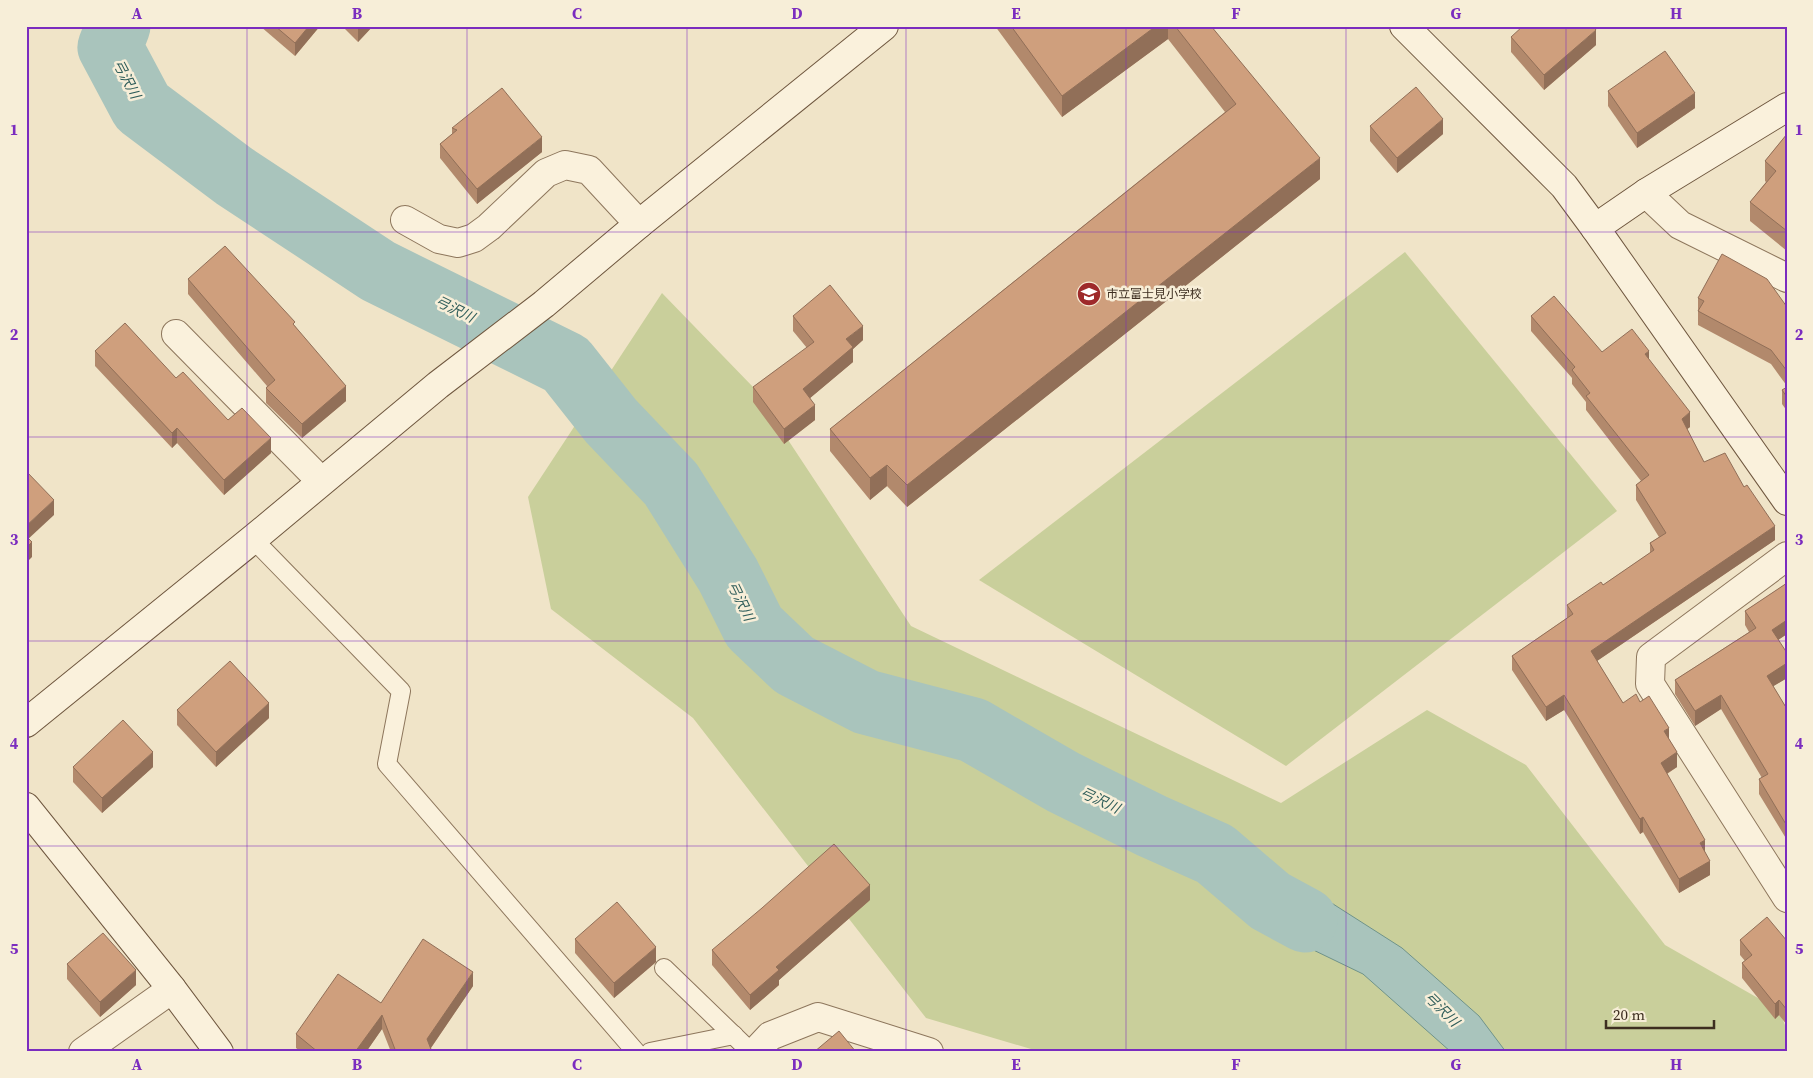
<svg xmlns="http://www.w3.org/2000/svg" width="1813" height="1078" font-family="'Source Serif 4','Noto Sans JP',serif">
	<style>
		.green { fill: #c9cf9b }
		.water { fill: #a9c4bc; stroke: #6f938a }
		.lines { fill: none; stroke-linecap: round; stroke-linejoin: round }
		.river { stroke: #a9c4bc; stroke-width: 65 }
		.lane-casing { stroke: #8d765c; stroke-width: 20 }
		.street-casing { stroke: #8d765c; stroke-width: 30 }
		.secondary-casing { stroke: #6f573f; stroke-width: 30 }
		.lane { stroke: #faf1dc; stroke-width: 18 }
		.street { stroke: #faf1dc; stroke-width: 28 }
		.secondary { stroke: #faf1dc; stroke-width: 28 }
		.wall { fill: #b2896c }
		.shaded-wall { fill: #916f58 }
		.building { fill: #cf9f7d; stroke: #916f58 }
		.grid { fill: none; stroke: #7b2cbf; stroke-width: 1; stroke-opacity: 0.55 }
		.labels { text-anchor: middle; stroke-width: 5; stroke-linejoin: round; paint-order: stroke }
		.poi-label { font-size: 12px; fill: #3d2e20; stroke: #f7eed8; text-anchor: start }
		.water-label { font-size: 14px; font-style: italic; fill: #2f5d5a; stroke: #f7eed8 }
		.neatline { fill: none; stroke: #7b2cbf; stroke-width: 2 }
		.grid-label { font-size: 16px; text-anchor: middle; font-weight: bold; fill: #7b2cbf }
	</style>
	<rect width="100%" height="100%" fill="#f0e4c8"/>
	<!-- green -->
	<g class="green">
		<polygon points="1405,252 1617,511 1286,766 979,580"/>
		<polygon points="662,293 753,387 911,626 1281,803 1427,710 1526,765 1665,945 1779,1010 1787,1030 1787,1052 1041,1052 926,1018 693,718 551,609 528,497"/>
	</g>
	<!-- water -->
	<polygon class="water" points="1247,849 1402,948 1479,1016 1506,1052 1451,1052 1363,974 1272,930 1212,891"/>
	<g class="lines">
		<!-- river -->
		<polyline class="river" points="118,26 110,47 142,107 234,176 378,271 566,364 611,421 671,484 728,575 754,627 794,665 866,702 973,730 1063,782 1152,826 1215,854 1270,901 1305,920"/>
		<!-- lane casing -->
		<g class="lane-casing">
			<g id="lane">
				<polyline points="253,539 401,691 387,764 636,1052"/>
				<polyline points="664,968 751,1052"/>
				<polyline points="650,1052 734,1035"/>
			</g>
		</g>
		<!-- street casing -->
		<g class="street-casing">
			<g id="street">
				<polyline points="1646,193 1680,225 1787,278"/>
				<polyline points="405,220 439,239 458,243 474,238 489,227 546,173 565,165 589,170 639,224"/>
				<polyline points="176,334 321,481"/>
				<polyline points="1787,556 1651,657 1650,684 1787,898"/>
				<polyline points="83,1052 172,989"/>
				<polyline points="755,1052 770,1036 818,1017 929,1052"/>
			</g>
		</g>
		<!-- secondary casing -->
		<g class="secondary-casing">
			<g id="secondary">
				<polyline points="1404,26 1564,186 1595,228 1787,501"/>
				<polyline points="1595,228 1646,193 1787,107"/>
				<polyline points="26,723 253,539 438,385 544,304 639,224 884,26"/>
				<polyline points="26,807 172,989 219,1052"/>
			</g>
		</g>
		<!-- lane -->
		<use href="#lane" class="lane"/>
		<!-- street -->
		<use href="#street" class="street"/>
		<!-- secondary -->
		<use href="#secondary" class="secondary"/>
	</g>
	<!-- wall -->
	<g class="wall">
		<polygon points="260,26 320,26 295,56"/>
		<polygon points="342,26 373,26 358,42"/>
		<polygon points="995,26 1211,26 1320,179 907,507 887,486 870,500 830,451 830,429 1225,112 1168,39 1062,117"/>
		<polygon points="1511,37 1596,45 1544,90 1511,52"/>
		<polygon points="1608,91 1695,108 1637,148 1608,106"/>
		<polygon points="1370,126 1443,134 1397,173 1370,141"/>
		<polygon points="452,128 542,152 477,204 440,158 440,144 452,134"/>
		<polygon points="1787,134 1787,251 1750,221 1750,202 1766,182 1765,181 1765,161"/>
		<polygon points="188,279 295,326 346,401 302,438 266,403 266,388 267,386 188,294"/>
		<polygon points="1698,298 1787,307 1787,386 1771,364 1698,325"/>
		<polygon points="793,316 863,340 853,349 853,362 810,398 815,420 784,444 753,402 753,387 807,348 793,331"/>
		<polygon points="1531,316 1602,352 1649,360 1690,427 1687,429 1704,462 1775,540 1597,661 1623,703 1640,702 1669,739 1677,767 1667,774 1705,852 1710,875 1679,893 1643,832 1640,834 1564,710 1546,721 1512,670 1512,656 1567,618 1567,605 1603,585 1650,553 1650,543 1659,537 1636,500 1636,485 1641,481 1586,410 1586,402 1572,384 1572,378 1531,331"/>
		<polygon points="95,351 176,378 228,420 271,453 224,495 177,443 172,448 95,366"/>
		<polygon points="1787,387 1787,411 1782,404 1782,390"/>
		<polygon points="1787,583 1787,634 1778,640 1787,678 1773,686 1787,709 1787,840 1759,794 1759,779 1762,778 1721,709 1695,726 1675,694 1675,680 1749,632 1745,625 1745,611"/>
		<polygon points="177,710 269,718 216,767 177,725"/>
		<polygon points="73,767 153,767 102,813 73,782"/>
		<polygon points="870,900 779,980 779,985 750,1010 712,965 712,950"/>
		<polygon points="575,939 656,962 614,998 575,953"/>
		<polygon points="1740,940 1787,941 1787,1025 1779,1015 1775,1019 1742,978 1742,963 1745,961 1740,955"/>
		<polygon points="67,964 136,985 100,1017 67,979"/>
		<polygon points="473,986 431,1048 432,1052 391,1052 382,1029 366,1052 301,1052 296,1048 296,1034 381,1003"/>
	</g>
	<!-- shaded-wall -->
	<g class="shaded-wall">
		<polygon points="309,26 320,26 295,56 295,43"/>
		<polygon points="360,26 373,26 358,42 358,29"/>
		<polygon points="1156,26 1168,26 1168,39 1062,117 1062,96"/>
		<polygon points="1596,30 1596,45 1544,90 1544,75"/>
		<polygon points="1695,93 1695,108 1637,148 1637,133"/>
		<polygon points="1443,119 1443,134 1397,173 1397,158"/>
		<polygon points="542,137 542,152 477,204 477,189"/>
		<polygon points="1320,158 1320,179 907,507 907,485"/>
		<polygon points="863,326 863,340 853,349 853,362 803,404 803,389 846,339"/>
		<polygon points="1649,351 1649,366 1645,354"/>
		<polygon points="346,386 346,401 302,438 302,424"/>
		<polygon points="815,405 815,420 784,444 784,429"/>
		<polygon points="1690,412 1690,427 1682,433 1682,419"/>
		<polygon points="177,428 177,443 172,448 172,433"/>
		<polygon points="271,438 271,453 224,495 224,480"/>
		<polygon points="887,465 887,486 870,500 870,478"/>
		<polygon points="54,500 54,515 26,541 26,526"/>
		<polygon points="1775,526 1775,540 1591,665 1591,651"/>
		<polygon points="32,542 32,557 26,563 26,548"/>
		<polygon points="1787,620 1787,634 1772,644 1772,630"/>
		<polygon points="1787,663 1787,678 1767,690 1767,676"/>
		<polygon points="1564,695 1564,710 1546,721 1546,707"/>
		<polygon points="1721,695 1721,709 1695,726 1695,711"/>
		<polygon points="269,703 269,718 216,767 216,752"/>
		<polygon points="1669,728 1669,743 1664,731"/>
		<polygon points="153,752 153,767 102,813 102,798"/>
		<polygon points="1677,752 1677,767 1661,777 1661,763"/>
		<polygon points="1643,817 1643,832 1640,834 1640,819"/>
		<polygon points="1705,840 1705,854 1700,843"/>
		<polygon points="1710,861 1710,875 1679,893 1679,879"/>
		<polygon points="870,885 870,900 779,980 779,985 750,1010 750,995 776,967"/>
		<polygon points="656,947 656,962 614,998 614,983"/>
		<polygon points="136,970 136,985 100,1017 100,1002"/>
		<polygon points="473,972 473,986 428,1052 427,1039"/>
		<polygon points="1779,1000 1779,1015 1775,1019 1775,1004"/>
		<polygon points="382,1015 382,1029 366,1052 355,1052"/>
	</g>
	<!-- building -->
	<g class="building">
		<polygon points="275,26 309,26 295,43"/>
		<polygon points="1011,26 1156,26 1062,96"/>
		<polygon points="1175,26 1211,26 1320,158 907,485 887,465 870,478 830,429 1236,104"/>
		<polygon points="1523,26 1593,26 1596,30 1544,75 1511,37"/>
		<polygon points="1665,51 1695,93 1637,133 1608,91"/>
		<polygon points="1416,87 1443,119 1397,158 1370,126"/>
		<polygon points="502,88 542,137 477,189 440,144 457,130 452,128"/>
		<polygon points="1787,134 1787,231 1750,202 1776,171 1765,161"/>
		<polygon points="225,246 295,322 293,324 346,386 302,424 266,388 275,380 188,279"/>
		<polygon points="1722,254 1767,279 1787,307 1787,371 1771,350 1698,311 1704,301 1698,298"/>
		<polygon points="830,285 863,326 846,339 853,347 803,389 815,405 784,429 753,387 814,342 793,316"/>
		<polygon points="1554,296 1602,352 1632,329 1649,351 1645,354 1690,412 1682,419 1704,462 1725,453 1744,487 1747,485 1775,526 1591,651 1623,703 1636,694 1640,702 1649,696 1669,728 1664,731 1677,752 1661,763 1705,840 1700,843 1710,861 1679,879 1643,817 1640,819 1564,695 1546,707 1512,656 1573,614 1567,605 1601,582 1603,585 1654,550 1650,543 1666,533 1636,485 1649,475 1586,396 1590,393 1572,370 1575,367 1531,316"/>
		<polygon points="125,323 176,378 183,372 228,420 242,408 271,438 224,480 177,428 172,433 95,351"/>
		<polygon points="1787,387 1787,397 1782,390"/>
		<polygon points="26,471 54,500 26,526"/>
		<polygon points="26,536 32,542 26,548"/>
		<polygon points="1787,583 1787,620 1772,630 1787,653 1787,663 1767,676 1787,709 1787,826 1759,779 1768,774 1721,695 1695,711 1675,680 1756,628 1745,611"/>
		<polygon points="230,661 269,703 216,752 177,710"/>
		<polygon points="123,720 153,752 102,798 73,767"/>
		<polygon points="834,844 870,885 776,967 779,970 750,995 712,950 762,908"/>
		<polygon points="617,902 656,947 614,983 575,939"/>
		<polygon points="1767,917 1787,941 1787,1010 1779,1000 1775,1004 1742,963 1752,955 1740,940"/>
		<polygon points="103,933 136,970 100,1002 67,964"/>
		<polygon points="423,939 473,972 427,1039 432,1052 396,1052 382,1015 355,1052 318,1052 296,1034 338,974 381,1003"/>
		<polygon points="839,1031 856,1052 814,1052"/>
	</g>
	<!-- grid -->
	<path class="grid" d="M 247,26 L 247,1052M 467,26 L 467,1052M 687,26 L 687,1052M 906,26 L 906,1052M 1126,26 L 1126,1052M 1346,26 L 1346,1052M 1566,26 L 1566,1052M 26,232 L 1787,232M 26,437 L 1787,437M 26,641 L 1787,641M 26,846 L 1787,846"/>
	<!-- icons -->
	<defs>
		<g id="school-disc" transform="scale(1.25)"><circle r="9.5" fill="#9e2a2b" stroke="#f7eed8"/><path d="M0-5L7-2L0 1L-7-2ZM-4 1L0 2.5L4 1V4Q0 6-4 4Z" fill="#fff"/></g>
	</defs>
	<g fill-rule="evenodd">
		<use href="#school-disc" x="1089" y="294"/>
	</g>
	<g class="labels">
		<!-- poi labels -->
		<g class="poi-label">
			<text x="1106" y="298">市立富士見小学校</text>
		</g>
		<!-- water labels -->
		<g class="water-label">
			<text transform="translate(127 79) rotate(62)" y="5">弓沢川</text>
			<text transform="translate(455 309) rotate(26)" y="5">弓沢川</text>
			<text transform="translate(741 601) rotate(64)" y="5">弓沢川</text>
			<text transform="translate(1100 800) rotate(25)" y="5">弓沢川</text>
			<text transform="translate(1442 1009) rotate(45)" y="5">弓沢川</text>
		</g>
	</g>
	<!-- border -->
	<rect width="1813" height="1078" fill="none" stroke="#f7eed8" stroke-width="55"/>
	<!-- scale -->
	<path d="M1606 1020v8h108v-8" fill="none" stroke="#3d2e20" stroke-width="2.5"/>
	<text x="1613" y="1020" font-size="15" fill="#3d2e20" stroke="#f7eed8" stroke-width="4" paint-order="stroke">20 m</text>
	<rect x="28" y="28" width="1758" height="1022" class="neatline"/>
	<g class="grid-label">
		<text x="137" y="19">A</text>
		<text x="357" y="19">B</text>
		<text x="577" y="19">C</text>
		<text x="797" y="19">D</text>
		<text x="1016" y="19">E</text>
		<text x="1236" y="19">F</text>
		<text x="1456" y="19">G</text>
		<text x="1676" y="19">H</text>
		<text x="14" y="135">1</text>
		<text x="1799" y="135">1</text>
		<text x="14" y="340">2</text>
		<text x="1799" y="340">2</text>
		<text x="14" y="545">3</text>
		<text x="1799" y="545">3</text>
		<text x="14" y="749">4</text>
		<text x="1799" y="749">4</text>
		<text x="14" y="954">5</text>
		<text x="1799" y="954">5</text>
		<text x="137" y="1070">A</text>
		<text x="357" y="1070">B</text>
		<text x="577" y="1070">C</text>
		<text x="797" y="1070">D</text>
		<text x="1016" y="1070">E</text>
		<text x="1236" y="1070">F</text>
		<text x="1456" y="1070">G</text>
		<text x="1676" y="1070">H</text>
	</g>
</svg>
